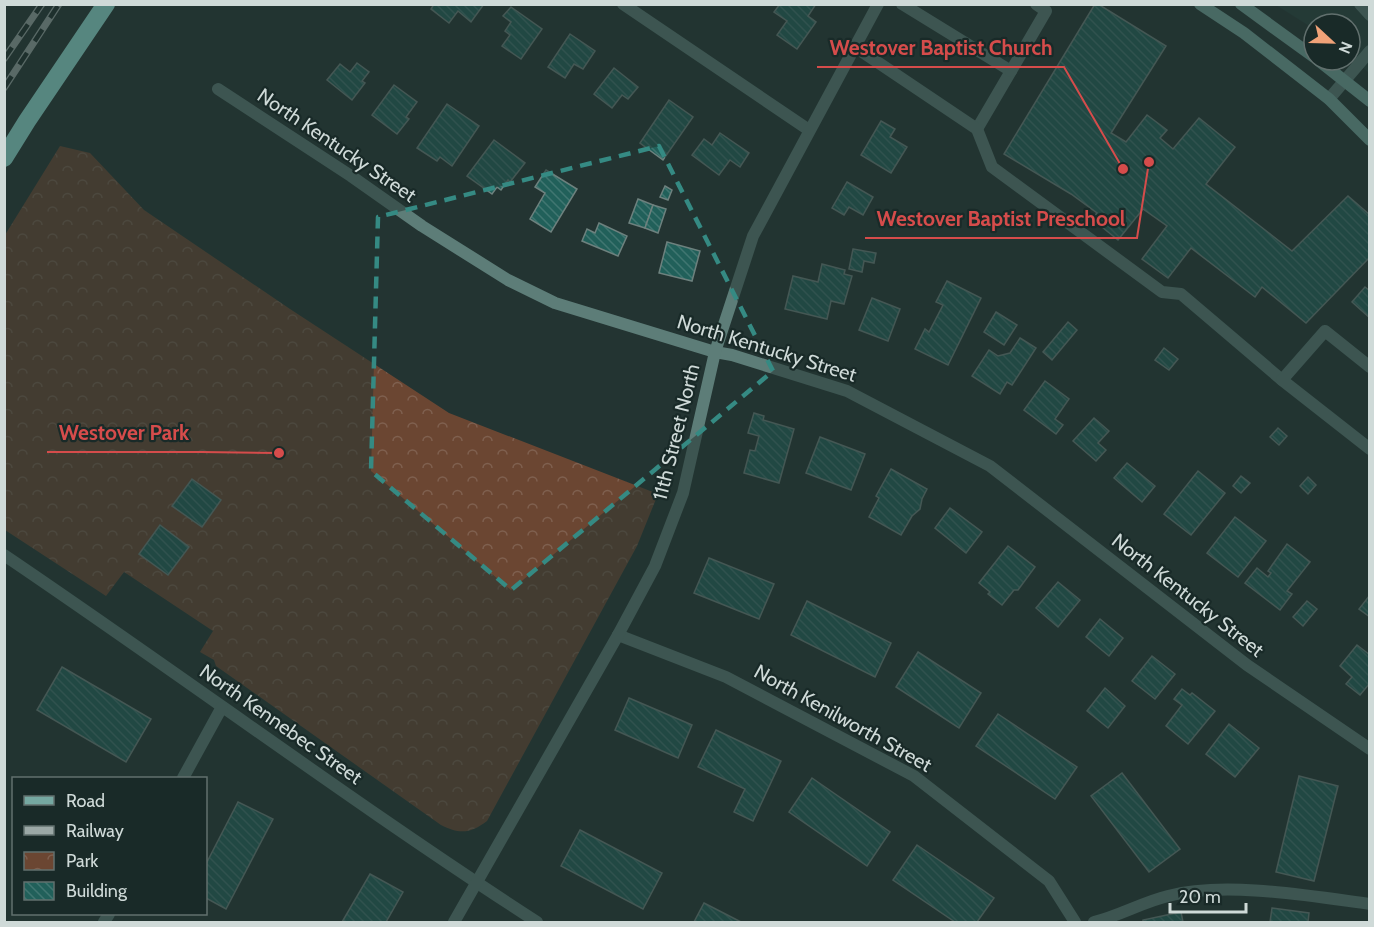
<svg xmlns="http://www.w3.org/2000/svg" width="1374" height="927" font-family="Cabin,sans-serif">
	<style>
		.built { fill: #26403d }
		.park { fill: url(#park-crowns) }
		.building { fill: url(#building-back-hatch); stroke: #6d817e; stroke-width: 1.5 }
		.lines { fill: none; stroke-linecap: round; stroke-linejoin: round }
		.lane { stroke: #5d7d78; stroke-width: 12 }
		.street { stroke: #5d7d78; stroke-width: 12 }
		.secondary { stroke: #75a8a1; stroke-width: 12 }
		.highway { stroke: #96e8dd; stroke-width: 18 }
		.rail-casing { stroke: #9ba8a6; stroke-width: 7 }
		.rail { stroke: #192a28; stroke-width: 4.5; stroke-dasharray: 14; stroke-linecap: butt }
		.marked { fill: none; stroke: #358a83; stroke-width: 4.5; stroke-dasharray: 12 8; stroke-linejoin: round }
		.labels { text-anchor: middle; stroke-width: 4.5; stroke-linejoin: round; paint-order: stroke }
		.street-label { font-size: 20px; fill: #cfdad8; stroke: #192a28 }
		.leader { fill: none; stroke: #d54c4b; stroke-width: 2 }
		.callout-dot { fill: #d54c4b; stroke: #192a28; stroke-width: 2 }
		.callout-label { font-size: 21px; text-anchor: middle; font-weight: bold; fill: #d54c4b; stroke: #192a28; stroke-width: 4.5; stroke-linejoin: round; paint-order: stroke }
	</style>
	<defs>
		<pattern id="park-crowns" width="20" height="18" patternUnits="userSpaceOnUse" patternTransform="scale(1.5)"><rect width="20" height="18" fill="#6b4632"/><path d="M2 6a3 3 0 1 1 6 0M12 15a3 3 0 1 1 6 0" fill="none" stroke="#7f604f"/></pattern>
		<pattern id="building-back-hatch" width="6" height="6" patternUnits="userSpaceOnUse" patternTransform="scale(1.5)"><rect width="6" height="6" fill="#21605a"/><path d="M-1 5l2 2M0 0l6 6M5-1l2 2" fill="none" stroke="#407671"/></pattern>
	</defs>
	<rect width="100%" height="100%" fill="#233432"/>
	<!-- built -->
	<polygon class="built" points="1276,5 1369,5 1369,73 1350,56 1350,24 1314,24 1314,29"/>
	<!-- park -->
	<path class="park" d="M 60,146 L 90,153 L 144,210 L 290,309 L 449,413 L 658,494 L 637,546 L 487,821 C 470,834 459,834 441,825 L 216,666 L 214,660 L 200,652 L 213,631 L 124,572 L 106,596 L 5,530 L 5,235 Z"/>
	<!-- building -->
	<g class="building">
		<polygon points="434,4 484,4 471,22 458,11 449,23 431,9"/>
		<polygon points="780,4 816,4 808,16 816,22 797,49 777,35 787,21 774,12"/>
		<polygon points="1095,4 1098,4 1166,46 1111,133 1126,142 1147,115 1167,130 1160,138 1173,149 1199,118 1235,147 1206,184 1292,251 1348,196 1370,215 1370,257 1306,323 1262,287 1255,297 1191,248 1168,278 1142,259 1167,226 1143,209 1118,240 1092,219 1097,213 1071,194 1004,154"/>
		<polygon points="511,7 542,29 521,59 502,46 510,35 505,31 511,22 503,16"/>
		<polygon points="570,34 595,51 583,69 574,64 565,78 548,67"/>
		<polygon points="357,63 369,72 362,81 365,83 352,100 327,80 340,64 350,72"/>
		<polygon points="614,68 638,87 628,99 622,95 612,108 594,94"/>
		<polygon points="394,85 417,102 406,117 409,119 397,134 372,115"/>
		<polygon points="669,100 693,117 663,160 640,143"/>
		<polygon points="447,104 479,126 452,166 440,157 437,161 417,148"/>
		<polygon points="881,121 895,129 890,137 907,147 891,173 861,155"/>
		<polygon points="720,133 749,153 740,167 730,160 719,175 692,155 704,139 712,145"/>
		<polygon points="494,140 525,163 510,182 508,180 501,190 497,187 492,194 467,176"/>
		<polygon points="546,170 577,189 551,232 530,219 545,193 535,187"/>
		<polygon points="847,182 873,197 863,215 849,207 844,215 832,208"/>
		<polygon points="665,186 672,190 668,200 660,197"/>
		<polygon points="638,199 653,205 645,228 629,223"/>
		<polygon points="653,205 666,209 658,233 645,228"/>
		<polygon points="599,223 627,236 618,256 582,241 587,229 595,233"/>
		<polygon points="667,242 700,251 692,281 659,273"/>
		<polygon points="853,249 876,253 874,263 864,261 862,272 849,269"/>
		<polygon points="822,264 845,270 844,274 852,276 844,304 831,301 827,319 785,309 793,276 818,282"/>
		<polygon points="947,281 981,298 948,365 915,349 925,329 929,332 943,305 936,302"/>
		<polygon points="1365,287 1370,291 1370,318 1352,302"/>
		<polygon points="872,298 900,309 888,341 859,330"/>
		<polygon points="996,312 1017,325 1004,345 984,332"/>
		<polygon points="1068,322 1077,330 1052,360 1043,352"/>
		<polygon points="1020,338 1036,348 1012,385 1007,382 1000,394 972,376 989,350 998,356 1010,353"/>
		<polygon points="1164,348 1178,359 1169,370 1155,360"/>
		<polygon points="1045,381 1069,399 1055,419 1063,425 1056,434 1024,410"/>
		<polygon points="754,413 764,416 763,420 794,429 779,483 744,473 750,450 755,451 759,436 748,433"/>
		<polygon points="1094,418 1109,431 1098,443 1106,450 1096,461 1073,441"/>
		<polygon points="1278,428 1287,436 1279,445 1270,437"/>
		<polygon points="820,437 865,454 851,490 806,473"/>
		<polygon points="1127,463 1155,486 1142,502 1114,478"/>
		<polygon points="891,469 927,489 922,499 920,509 912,516 901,535 869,517 879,498 876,496"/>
		<polygon points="1198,471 1225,493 1191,535 1164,514"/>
		<polygon points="1241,476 1250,483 1241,493 1233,486"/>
		<polygon points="1308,477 1316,485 1308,494 1300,486"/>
		<polygon points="192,479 221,500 202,527 172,506"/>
		<polygon points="950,508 982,532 966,553 935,528"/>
		<polygon points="1235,517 1266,541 1238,577 1207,553"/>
		<polygon points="160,525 189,547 168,575 139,554"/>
		<polygon points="1287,544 1310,562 1287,591 1292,594 1280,610 1245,583 1257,568 1268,577 1271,573 1268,571"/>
		<polygon points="1008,546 1035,567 1018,590 1014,590 1002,605 988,594 990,592 979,583"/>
		<polygon points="709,558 774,584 759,619 694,593"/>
		<polygon points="1058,582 1080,600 1058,627 1036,608"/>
		<polygon points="1370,595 1370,617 1359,609"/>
		<polygon points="807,601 891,643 875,677 791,635"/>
		<polygon points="1307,601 1317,609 1303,626 1293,617"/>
		<polygon points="1100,619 1123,638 1109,656 1086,637"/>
		<polygon points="1357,645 1370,655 1370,683 1360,695 1346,684 1352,677 1340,666"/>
		<polygon points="918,652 981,693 959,728 896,687"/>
		<polygon points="1152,656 1175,674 1155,699 1132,681"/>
		<polygon points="62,667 151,719 126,762 37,710"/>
		<polygon points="1105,688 1125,706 1108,728 1087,711"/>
		<polygon points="1182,689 1190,695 1192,693 1215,711 1188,744 1166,726 1182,705 1174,699"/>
		<polygon points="629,698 692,725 678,758 615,730"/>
		<polygon points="998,714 1077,767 1055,799 976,746"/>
		<polygon points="1229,724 1259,748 1235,777 1206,754"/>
		<polygon points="716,730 781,761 753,821 734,812 745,789 698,767"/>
		<polygon points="1122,773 1180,849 1149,872 1091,796"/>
		<polygon points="1299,776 1338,786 1314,881 1276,872"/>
		<polygon points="812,778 890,832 867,866 789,812"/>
		<polygon points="238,802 273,819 226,909 206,898 206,864"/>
		<polygon points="580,830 662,873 643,909 561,866"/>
		<polygon points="917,845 994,898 977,922 955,922 893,880"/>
		<polygon points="370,874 403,892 386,922 342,922"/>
		<polygon points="704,903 741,922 694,922"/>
		<polygon points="1272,908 1309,913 1308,922 1270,922"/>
		<polygon points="1181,912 1183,922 1143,922 1143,920"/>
	</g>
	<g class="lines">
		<!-- lane -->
		<g class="lane">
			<polyline points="902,4 1011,71 977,129"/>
			<polyline points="1360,4 1370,15"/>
			<polyline points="855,47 977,129 992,167 1162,292 1181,294 1282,380"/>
			<polyline points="1011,71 1046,11 1036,4"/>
			<polyline points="1329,99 1370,51"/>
			<polyline points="1370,367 1325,331 1282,380 1370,449"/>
			<path d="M 1094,922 C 1119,916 1143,902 1168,896 C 1225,881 1310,896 1370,904"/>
		</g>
		<!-- street -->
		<g class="street">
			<polyline points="623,4 809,130"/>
			<polyline points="218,89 351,176 422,226 508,280 555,303 715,352 732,355 847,391 990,466 1247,665 1370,749"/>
			<path d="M 4,555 C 183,676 356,805 537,922"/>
			<polyline points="618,635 726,677 914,776 1049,881 1075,922"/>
			<polyline points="183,778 222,707"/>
			<polyline points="104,922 109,914"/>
			<polyline points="454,922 618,635 655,566 683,493 715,352 753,236 878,4"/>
		</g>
		<!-- secondary -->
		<g class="secondary">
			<polyline points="1200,4 1244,33 1329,99 1370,140"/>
			<polyline points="1241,4 1314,57"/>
			<polyline points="1318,60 1370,101"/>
		</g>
		<!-- highway -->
		<polyline class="highway" points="4,158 27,121 106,4"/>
		<!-- rail casing -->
		<g class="rail-casing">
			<g id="rail">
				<polyline points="4,59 42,4"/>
				<polyline points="4,88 59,4"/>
			</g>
		</g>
		<!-- rail -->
		<use href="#rail" class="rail"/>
	</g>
	<!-- marked area -->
	<path d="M0 0H1374V927H0ZM 659,146 L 773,371 L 511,590 L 371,471 L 378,217 Z" fill="#233432" fill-opacity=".55" fill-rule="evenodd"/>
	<path class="marked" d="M 659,146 L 773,371 L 511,590 L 371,471 L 378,217 Z"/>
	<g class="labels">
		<!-- street labels -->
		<g class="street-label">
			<text transform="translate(337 145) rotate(34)" y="7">North Kentucky Street</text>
			<text transform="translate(767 348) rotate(17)" y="7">North Kentucky Street</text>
			<text transform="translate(676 432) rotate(-76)" y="7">11th Street North</text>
			<text transform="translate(1188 595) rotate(38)" y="7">North Kentucky Street</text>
			<text transform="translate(843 718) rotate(29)" y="7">North Kenilworth Street</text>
			<text transform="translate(281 724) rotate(35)" y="7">North Kennebec Street</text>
		</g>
	</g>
	<!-- callouts -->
	<path class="leader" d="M1123 169L1064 67H817M1149 162L1137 238H865M279 453L201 452H47"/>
	<g class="callout-dot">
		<circle cx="1123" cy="169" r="6"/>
		<circle cx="1149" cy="162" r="6"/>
		<circle cx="279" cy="453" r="6"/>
	</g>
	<g class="callout-label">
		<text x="941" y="55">Westover Baptist Church</text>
		<text x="1001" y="226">Westover Baptist Preschool</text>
		<text x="124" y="440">Westover Park</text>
	</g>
	<!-- border -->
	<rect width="1374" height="927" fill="none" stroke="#cfdad8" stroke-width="12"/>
	<!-- legend -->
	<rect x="12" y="777" width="195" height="138" fill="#192a28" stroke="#62706e" stroke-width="1.5"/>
	<rect x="24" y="796" width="30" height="9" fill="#75a8a1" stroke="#62706e" stroke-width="1.5"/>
	<text x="66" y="807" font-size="18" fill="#cfdad8">Road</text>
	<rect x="24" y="826" width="30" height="9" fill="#9ba8a6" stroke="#62706e" stroke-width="1.5"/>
	<text x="66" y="837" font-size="18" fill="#cfdad8">Railway</text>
	<rect x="24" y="852" width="30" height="18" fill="url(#park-crowns)" stroke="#62706e" stroke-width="1.5"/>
	<text x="66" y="867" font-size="18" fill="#cfdad8">Park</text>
	<rect x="24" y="882" width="30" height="18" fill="url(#building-back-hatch)" stroke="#62706e" stroke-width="1.5"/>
	<text x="66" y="897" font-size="18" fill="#cfdad8">Building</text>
	<!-- north arrow -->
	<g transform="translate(1332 42) rotate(112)"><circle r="28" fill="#192a28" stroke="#62706e" stroke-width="1.5"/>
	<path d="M0-4.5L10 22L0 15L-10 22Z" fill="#f0a278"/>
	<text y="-9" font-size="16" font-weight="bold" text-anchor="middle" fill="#cfdad8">N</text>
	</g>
	<!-- scale -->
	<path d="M1170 903v9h76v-9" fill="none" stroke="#cfdad8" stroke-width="3"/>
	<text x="1179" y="903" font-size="18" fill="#cfdad8" stroke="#192a28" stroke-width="4.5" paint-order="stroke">20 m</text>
</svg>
